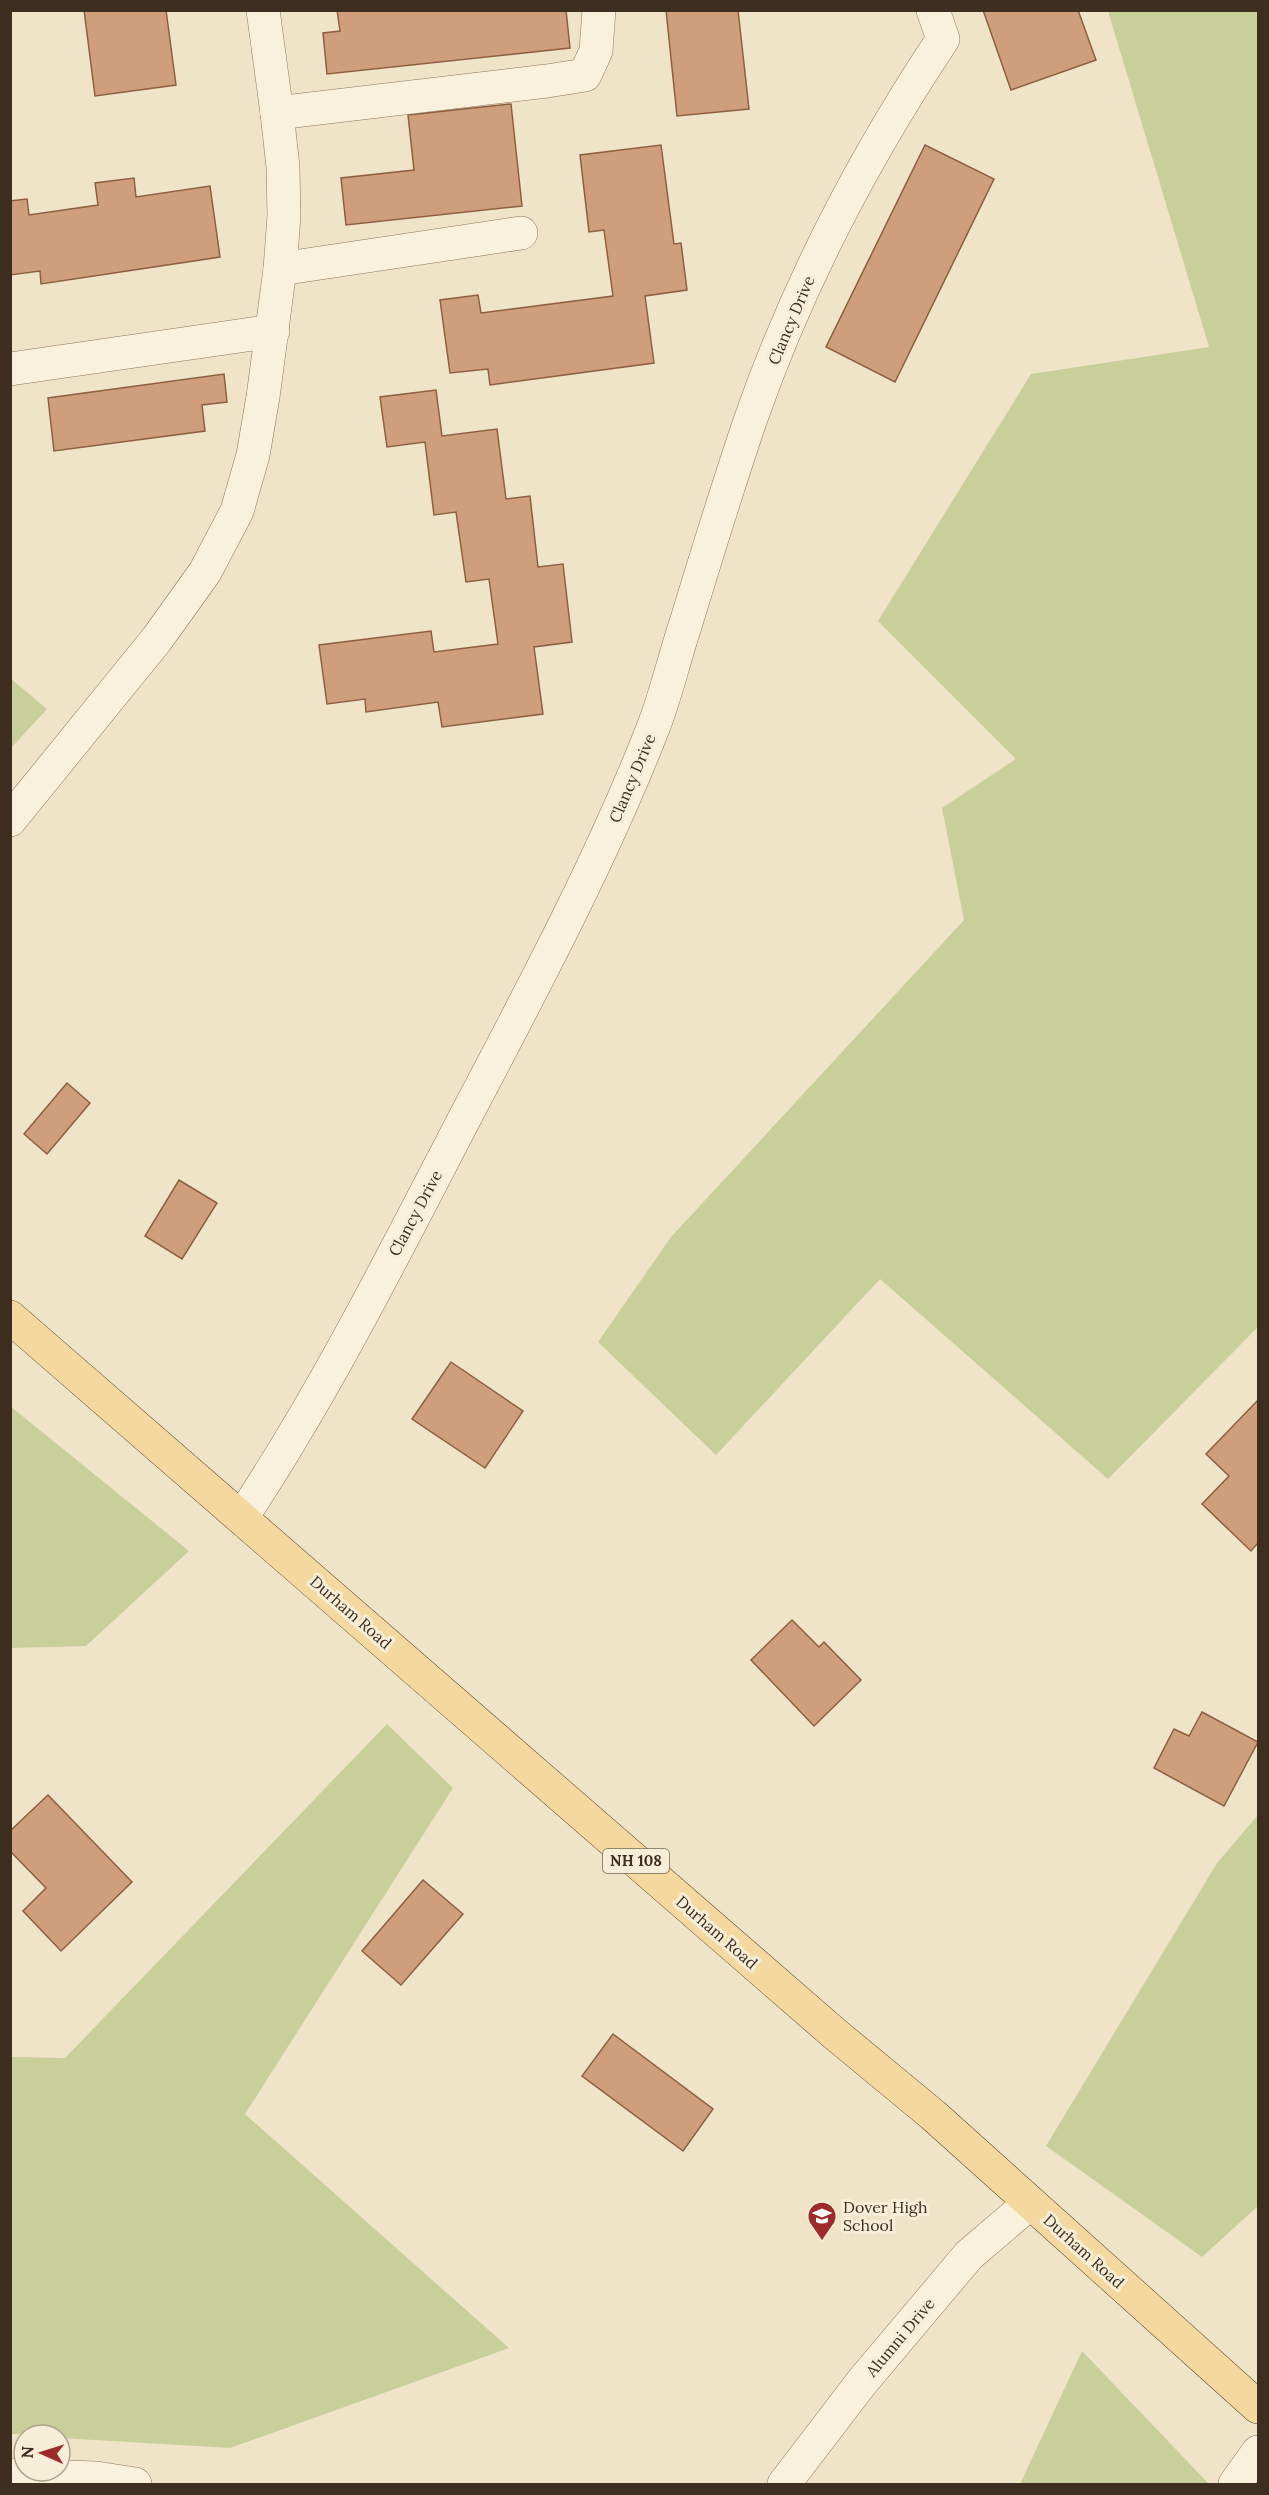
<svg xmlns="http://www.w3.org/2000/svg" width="1269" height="2495" font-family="Lora,serif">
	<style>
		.green { fill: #c9cf9b }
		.building { fill: #cf9f7d; stroke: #8d5f41; stroke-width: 1.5 }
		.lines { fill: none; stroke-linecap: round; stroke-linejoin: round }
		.minor-casing { stroke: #8d765c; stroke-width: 34 }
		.major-casing { stroke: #5b4430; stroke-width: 34 }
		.minor { stroke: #faf1dc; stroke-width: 33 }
		.major { stroke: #f3d9a0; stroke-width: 33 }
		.labels { text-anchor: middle; stroke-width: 6; stroke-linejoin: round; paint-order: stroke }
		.shield { fill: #f7eed8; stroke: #756857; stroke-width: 1.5 }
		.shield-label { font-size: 15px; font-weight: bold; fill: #3d2e20 }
		.street-label { font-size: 16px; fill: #3d2e20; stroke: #f7eed8 }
		.poi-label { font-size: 16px; fill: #3d2e20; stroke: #f7eed8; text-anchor: start }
	</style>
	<rect width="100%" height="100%" fill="#f0e4c8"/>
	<!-- green -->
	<g class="green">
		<polygon points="1108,11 1258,11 1258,1327 1108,1479 880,1279 716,1455 598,1342 671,1237 964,920 942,808 1016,759 878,621 1031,374 1209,347"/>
		<polygon points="11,679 47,709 11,748"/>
		<polygon points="10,1406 189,1551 86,1646 11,1648"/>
		<polygon points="387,1724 453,1788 245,2114 509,2348 230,2448 60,2438 60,2435 11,2434 11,2057 65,2058"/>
		<polygon points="1258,1815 1258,2206 1202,2257 1046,2146 1217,1863"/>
		<polygon points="1082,2351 1209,2484 1020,2484"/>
	</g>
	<!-- building -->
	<g class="building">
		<polygon points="84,10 166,10 176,85 95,96"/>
		<polygon points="337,10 566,10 570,48 327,74 323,33 340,31"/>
		<polygon points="666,10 738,10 749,109 677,116"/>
		<polygon points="983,10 1078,10 1096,60 1011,90"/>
		<polygon points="511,104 522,206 346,225 341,178 414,170 408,115"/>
		<polygon points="661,145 674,244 681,243 687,290 645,296 654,363 490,385 488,369 450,373 440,300 478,295 481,313 613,296 604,230 589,232 580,155"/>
		<polygon points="925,145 994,179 895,382 826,347"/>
		<polygon points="134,178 136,197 210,186 220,257 41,284 40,271 10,275 10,201 27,199 29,215 98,205 95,183"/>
		<polygon points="224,374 227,402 202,405 205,431 54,451 48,398"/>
		<polygon points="436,390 442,436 497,429 506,499 530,496 538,567 563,564 572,642 534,647 543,714 442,727 438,702 366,712 365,699 327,704 319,645 431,631 434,652 498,644 489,579 466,582 456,512 434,515 425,442 387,447 380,397"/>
		<polygon points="67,1083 90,1103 47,1154 24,1134"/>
		<polygon points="179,1180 217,1203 182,1259 145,1236"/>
		<polygon points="451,1362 523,1411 485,1468 412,1419"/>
		<polygon points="1258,1400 1258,1543 1251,1551 1202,1504 1229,1476 1206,1454"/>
		<polygon points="792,1620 819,1647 824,1642 861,1680 814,1726 751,1660"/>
		<polygon points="1202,1712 1258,1742 1224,1806 1154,1768 1174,1729 1189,1736"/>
		<polygon points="48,1795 132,1882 61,1951 23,1911 46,1888 10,1851 10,1831"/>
		<polygon points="423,1880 463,1914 401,1985 362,1951"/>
		<polygon points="613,2034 713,2109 683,2151 582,2076"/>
	</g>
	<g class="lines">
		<!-- minor casing -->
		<g class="minor-casing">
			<g id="minor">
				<polyline points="263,10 277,113 547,81 585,75 596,51 599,10"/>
				<polyline points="280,269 521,233"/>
				<polyline points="10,369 273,331"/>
				<polyline points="10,820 157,639 205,572 237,511 253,455 263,397 280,269 284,216 283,167 277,113"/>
				<path d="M 242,1517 C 324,1393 391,1260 459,1129 C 528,997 599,866 653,728 C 666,695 674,659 685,626 C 706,557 727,489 750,421 C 797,286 863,159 943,39 L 933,10"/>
				<polyline points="10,2475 96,2478 135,2484"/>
				<polyline points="784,2484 862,2382 969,2255 1030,2203"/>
				<polyline points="1235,2484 1258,2452"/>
			</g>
		</g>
		<!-- major casing -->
		<g class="major-casing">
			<polyline id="major" points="10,1317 835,2034 933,2115 1258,2407"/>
		</g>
		<!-- minor -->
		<use href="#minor" class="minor"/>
		<!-- major -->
		<use href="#major" class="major"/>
	</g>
	<!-- icons -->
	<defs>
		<g id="school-pin" transform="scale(1.5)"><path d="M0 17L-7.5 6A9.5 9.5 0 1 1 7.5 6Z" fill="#9e2a2b" stroke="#f7eed8"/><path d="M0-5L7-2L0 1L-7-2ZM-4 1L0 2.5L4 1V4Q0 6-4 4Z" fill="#fff"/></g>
	</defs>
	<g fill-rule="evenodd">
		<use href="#school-pin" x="822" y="2216"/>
	</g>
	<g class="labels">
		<!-- shield labels -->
		<rect class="shield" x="603" y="1849" width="66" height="24" rx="4.5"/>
		<g class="shield-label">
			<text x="636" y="1866">NH 108</text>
		</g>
		<!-- street labels -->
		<g class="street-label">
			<text transform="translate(791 320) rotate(-67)" y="6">Clancy Drive</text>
			<text transform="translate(632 778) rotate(-67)" y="6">Clancy Drive</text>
			<text transform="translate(415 1213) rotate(-62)" y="6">Clancy Drive</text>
			<text transform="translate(351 1612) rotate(41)" y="6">Durham Road</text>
			<text transform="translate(717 1932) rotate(41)" y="6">Durham Road</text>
			<text transform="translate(1084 2251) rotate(42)" y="6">Durham Road</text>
			<text transform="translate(900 2337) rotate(-50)" y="6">Alumni Drive</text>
		</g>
		<!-- poi labels -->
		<g class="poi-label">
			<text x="843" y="2213">Dover High<tspan x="843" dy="18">School</tspan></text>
		</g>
	</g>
	<!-- border -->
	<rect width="1269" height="2495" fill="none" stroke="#3d2e20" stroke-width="24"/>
	<!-- north arrow -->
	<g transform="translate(42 2453) rotate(273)"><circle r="28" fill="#f7eed8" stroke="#ada18e" stroke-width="1.5"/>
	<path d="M0-4.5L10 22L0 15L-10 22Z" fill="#9e2a2b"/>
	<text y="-9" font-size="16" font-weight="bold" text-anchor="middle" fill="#3d2e20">N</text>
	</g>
</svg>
